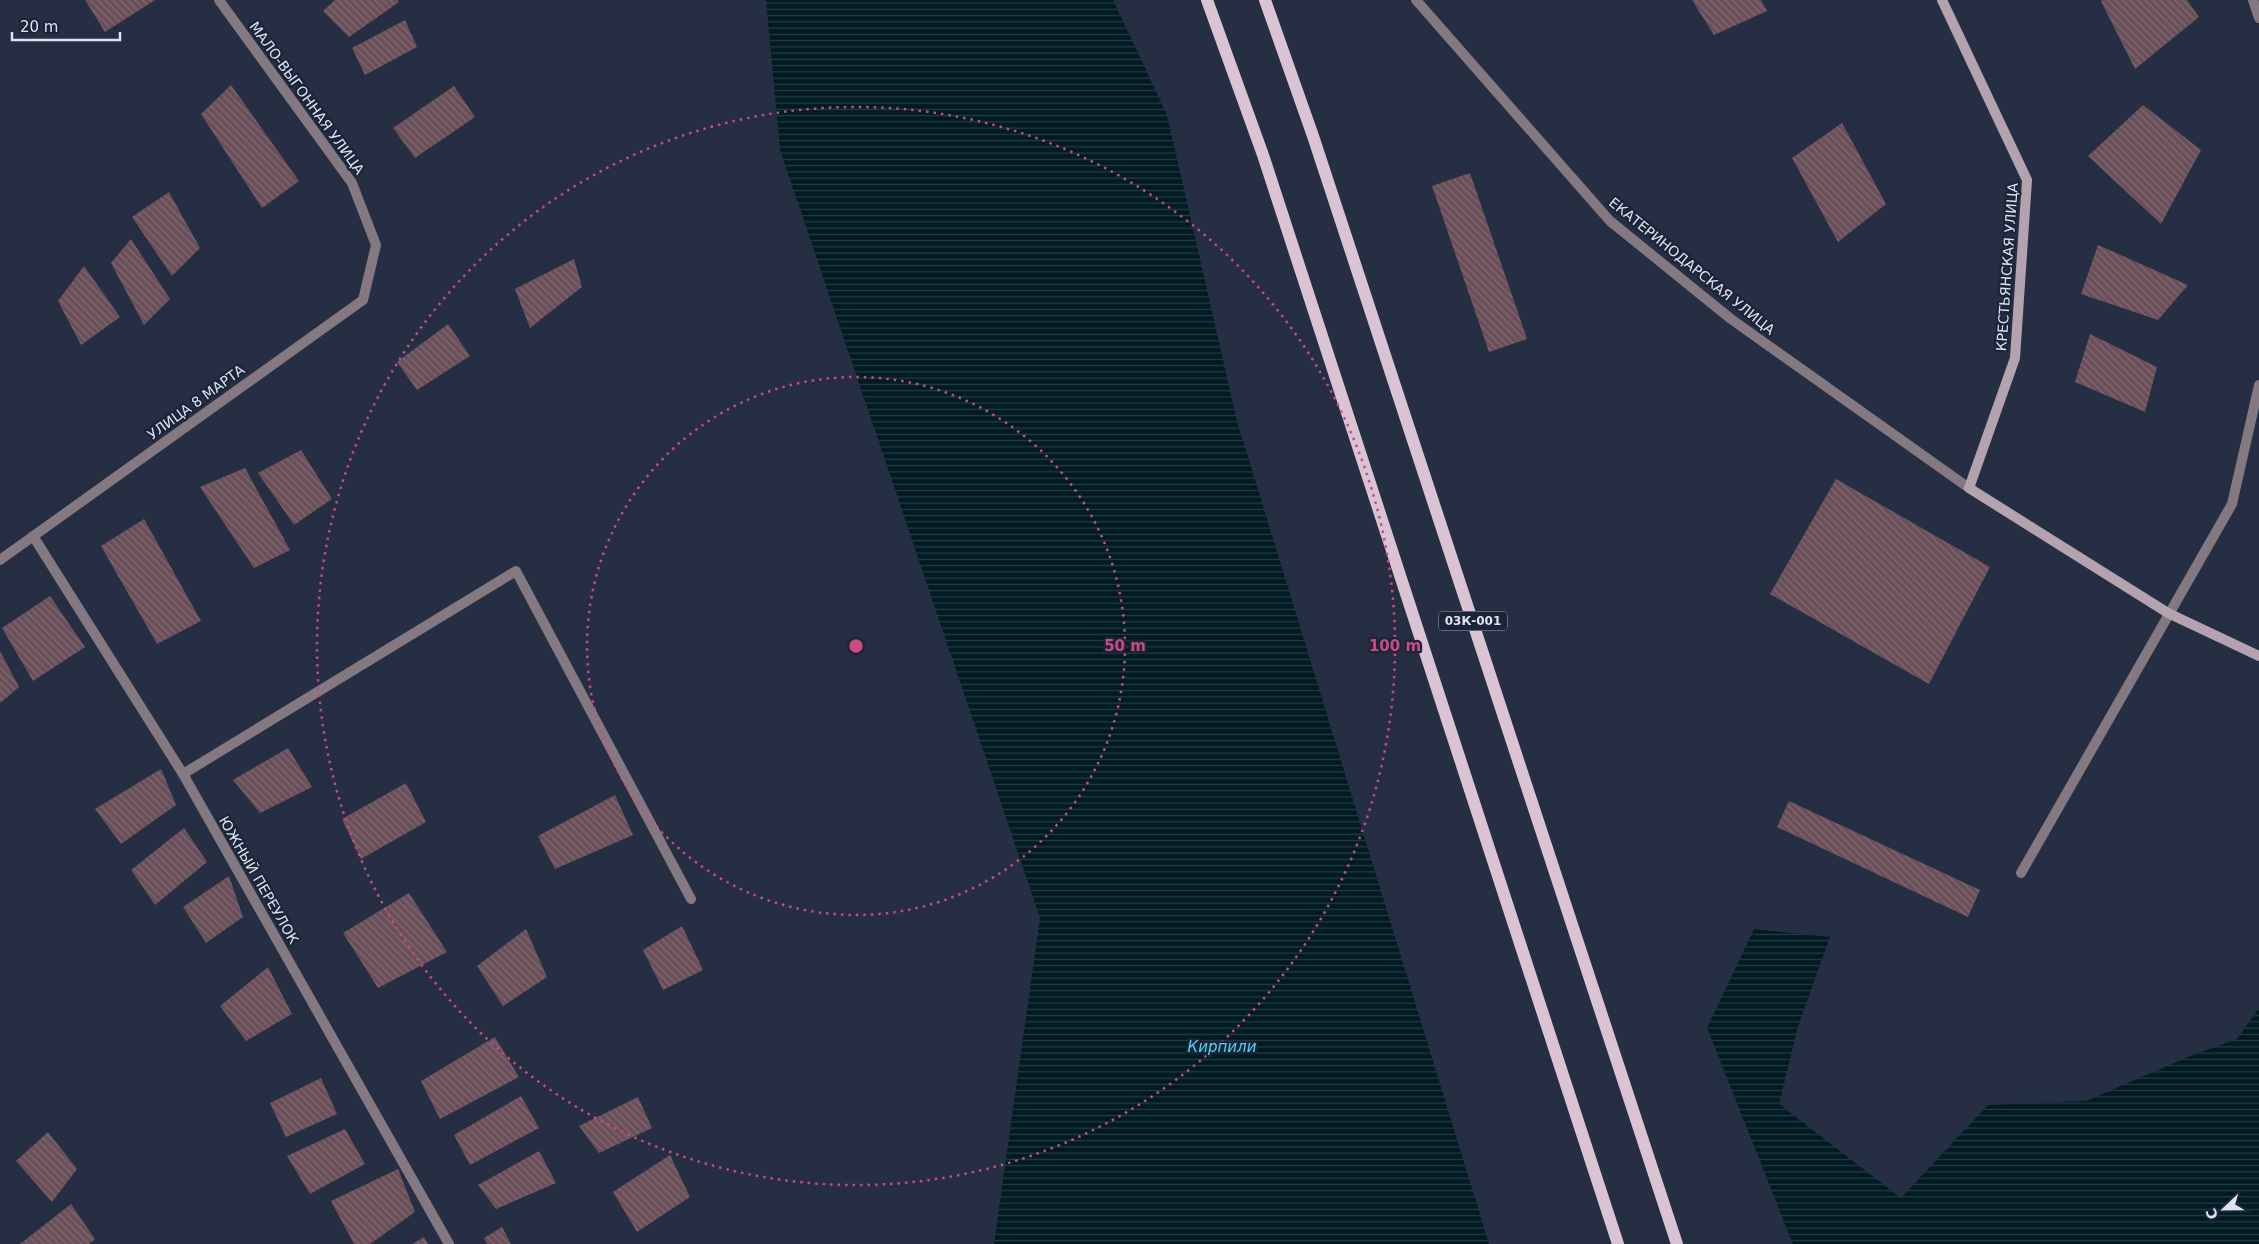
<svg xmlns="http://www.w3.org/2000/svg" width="2259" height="1244" font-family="'DejaVu Sans',sans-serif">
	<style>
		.water { fill: url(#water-rules) }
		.building { fill: url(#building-back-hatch) }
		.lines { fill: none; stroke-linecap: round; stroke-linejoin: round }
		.minor { stroke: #847980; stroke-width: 10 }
		.secondary { stroke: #b4a3ae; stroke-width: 10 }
		.primary { stroke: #dac3d2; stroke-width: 12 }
		.ring { fill: none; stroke: #c94b80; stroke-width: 2.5; stroke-dasharray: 2.5 5 }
		.labels { text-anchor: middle; stroke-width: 4.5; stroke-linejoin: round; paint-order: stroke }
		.shield { fill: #1b2438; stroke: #a3aab9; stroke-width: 1 }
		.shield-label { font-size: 12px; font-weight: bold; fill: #dde3f0 }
		.street-label { font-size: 14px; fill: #dde3f0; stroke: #1b2438 }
		.water-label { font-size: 15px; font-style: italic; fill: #4dd3f4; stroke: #1b2438 }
		.centre { fill: #c94b80; stroke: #1b2438; stroke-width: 2.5 }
		.ring-label { font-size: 15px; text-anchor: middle; font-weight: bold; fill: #c94b80; stroke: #1b2438; stroke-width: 4.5; stroke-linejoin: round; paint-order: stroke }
	</style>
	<defs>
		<pattern id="water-rules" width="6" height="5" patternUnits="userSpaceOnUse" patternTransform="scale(1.25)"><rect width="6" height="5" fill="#001b22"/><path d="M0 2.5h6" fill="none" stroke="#253c42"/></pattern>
		<pattern id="building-back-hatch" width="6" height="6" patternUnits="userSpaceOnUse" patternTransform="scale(1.25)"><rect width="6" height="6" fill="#6a4f59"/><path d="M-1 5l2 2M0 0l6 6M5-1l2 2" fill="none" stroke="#7f6871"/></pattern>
	</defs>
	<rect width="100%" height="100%" fill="#252e42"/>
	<!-- water -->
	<g class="water">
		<polygon points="766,0 1113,0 1167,115 1237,421 1489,1244 994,1244 1040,918 780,150"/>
		<polygon points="1754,929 1830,937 1798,1026 1779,1104 1901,1198 1988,1105 2086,1101 2188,1057 2237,1039 2259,1008 2259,1244 1793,1244 1707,1028"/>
	</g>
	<!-- building -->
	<g class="building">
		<polygon points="85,0 155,0 105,32"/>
		<polygon points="335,0 397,0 399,2 349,37 323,11"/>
		<polygon points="1692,0 1761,0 1767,11 1714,35"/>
		<polygon points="2103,0 2187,0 2199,17 2135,69 2101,1"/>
		<polygon points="405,20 417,47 365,75 352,48"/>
		<polygon points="231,85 299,181 262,208 201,114"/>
		<polygon points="454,86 475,117 415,158 393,128"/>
		<polygon points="2143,105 2201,150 2161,224 2088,156"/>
		<polygon points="1842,123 1886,204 1838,242 1792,158"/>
		<polygon points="1470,173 1527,339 1489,352 1432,186"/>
		<polygon points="169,192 200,248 172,276 132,217"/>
		<polygon points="131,239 170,299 144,325 111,263"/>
		<polygon points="2098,245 2188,285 2158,320 2081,294"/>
		<polygon points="574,259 582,287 530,328 515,289"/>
		<polygon points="84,266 120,317 81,345 58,301"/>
		<polygon points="448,324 470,356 417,390 397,362"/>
		<polygon points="2090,334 2157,367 2145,412 2075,382"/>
		<polygon points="301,450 332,499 294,525 258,473"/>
		<polygon points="245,468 290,550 254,568 200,487"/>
		<polygon points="1836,479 1990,567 1929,684 1770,594"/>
		<polygon points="144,519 201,621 157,644 101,546"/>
		<polygon points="50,596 85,647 33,681 2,628"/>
		<polygon points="0,651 19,687 0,703"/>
		<polygon points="288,748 312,787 260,813 233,780"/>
		<polygon points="161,769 176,805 121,844 95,809"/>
		<polygon points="406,783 426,822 361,859 342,819"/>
		<polygon points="615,795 633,835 555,869 538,836"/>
		<polygon points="1789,801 1980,890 1968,917 1777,827"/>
		<polygon points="184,828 207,862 155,905 131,870"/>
		<polygon points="229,876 243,917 206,943 183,907"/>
		<polygon points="409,893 447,952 378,988 343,933"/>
		<polygon points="682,926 703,970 663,990 643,950"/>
		<polygon points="526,929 547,977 503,1006 477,966"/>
		<polygon points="268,967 292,1014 246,1041 220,1006"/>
		<polygon points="495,1037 519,1077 440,1119 421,1081"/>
		<polygon points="321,1078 337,1114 286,1137 270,1103"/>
		<polygon points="521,1096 539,1128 470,1165 454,1135"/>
		<polygon points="638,1097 652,1128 599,1153 579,1126"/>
		<polygon points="345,1129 365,1164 310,1194 287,1156"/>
		<polygon points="48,1132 77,1169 52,1202 16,1161"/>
		<polygon points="539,1151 556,1183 496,1209 478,1185"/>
		<polygon points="670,1155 690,1197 637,1232 613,1192"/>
		<polygon points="398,1169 415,1212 370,1244 354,1244 331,1201"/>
		<polygon points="71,1204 95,1239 89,1244 20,1244"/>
		<polygon points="502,1227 511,1244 487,1244 484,1238"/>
		<polygon points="424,1237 428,1244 412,1244"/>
	</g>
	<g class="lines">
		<!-- minor -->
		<g class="minor">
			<polyline points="1416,0 1610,221 1731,319 1969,488"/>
			<polyline points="2253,0 2259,18"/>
			<polyline points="33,536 183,774 449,1244"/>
			<polyline points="0,560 363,300 376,245 352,183 219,0"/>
			<polyline points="183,774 516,571 691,899"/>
			<polyline points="2021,873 2232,504 2259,385"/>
		</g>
		<!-- secondary -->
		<polyline class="secondary" points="1942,0 2027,180 2015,358 1969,488 2168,613 2259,656"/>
		<!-- primary -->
		<g class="primary">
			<polyline points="1207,0 1263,155 1618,1244"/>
			<polyline points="1265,0 1313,136 1677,1244"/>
		</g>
	</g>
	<!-- distance rings -->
	<g class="ring">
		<circle cx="856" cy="646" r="269"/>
		<circle cx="856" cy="646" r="539"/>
	</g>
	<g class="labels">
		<!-- shield labels -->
		<rect class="shield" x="1439" y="611.5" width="68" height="19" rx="4"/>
		<g class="shield-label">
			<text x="1473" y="625">03К-001</text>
		</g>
		<!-- street labels -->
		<g class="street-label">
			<text transform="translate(307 98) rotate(54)" y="5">МАЛО-ВЫГОННАЯ УЛИЦА</text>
			<text transform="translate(1692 266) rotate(39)" y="5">ЕКАТЕРИНОДАРСКАЯ УЛИЦА</text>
			<text transform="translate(2007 267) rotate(-86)" y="5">КРЕСТЬЯНСКАЯ УЛИЦА</text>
			<text transform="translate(196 402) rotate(-36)" y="5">УЛИЦА 8 МАРТА</text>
			<text transform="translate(259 880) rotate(60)" y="5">ЮЖНЫЙ ПЕРЕУЛОК</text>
		</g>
		<!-- water labels -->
		<g class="water-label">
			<text x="1222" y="1052">Кирпили</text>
		</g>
	</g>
	<circle cx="856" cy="646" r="8" class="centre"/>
	<g class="ring-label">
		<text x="1125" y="651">50 m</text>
		<text x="1395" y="651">100 m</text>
	</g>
	<!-- north arrow -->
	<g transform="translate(2224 1209) rotate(248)" stroke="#1b2438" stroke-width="4" paint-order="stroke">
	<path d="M0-4L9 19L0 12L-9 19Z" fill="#dde3f0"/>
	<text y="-8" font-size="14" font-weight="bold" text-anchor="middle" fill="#dde3f0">С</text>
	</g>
	<!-- scale -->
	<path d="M12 32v8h108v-8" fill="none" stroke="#dde3f0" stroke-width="2.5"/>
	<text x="20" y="32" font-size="15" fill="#dde3f0" stroke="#1b2438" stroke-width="4" paint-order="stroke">20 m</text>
</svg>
